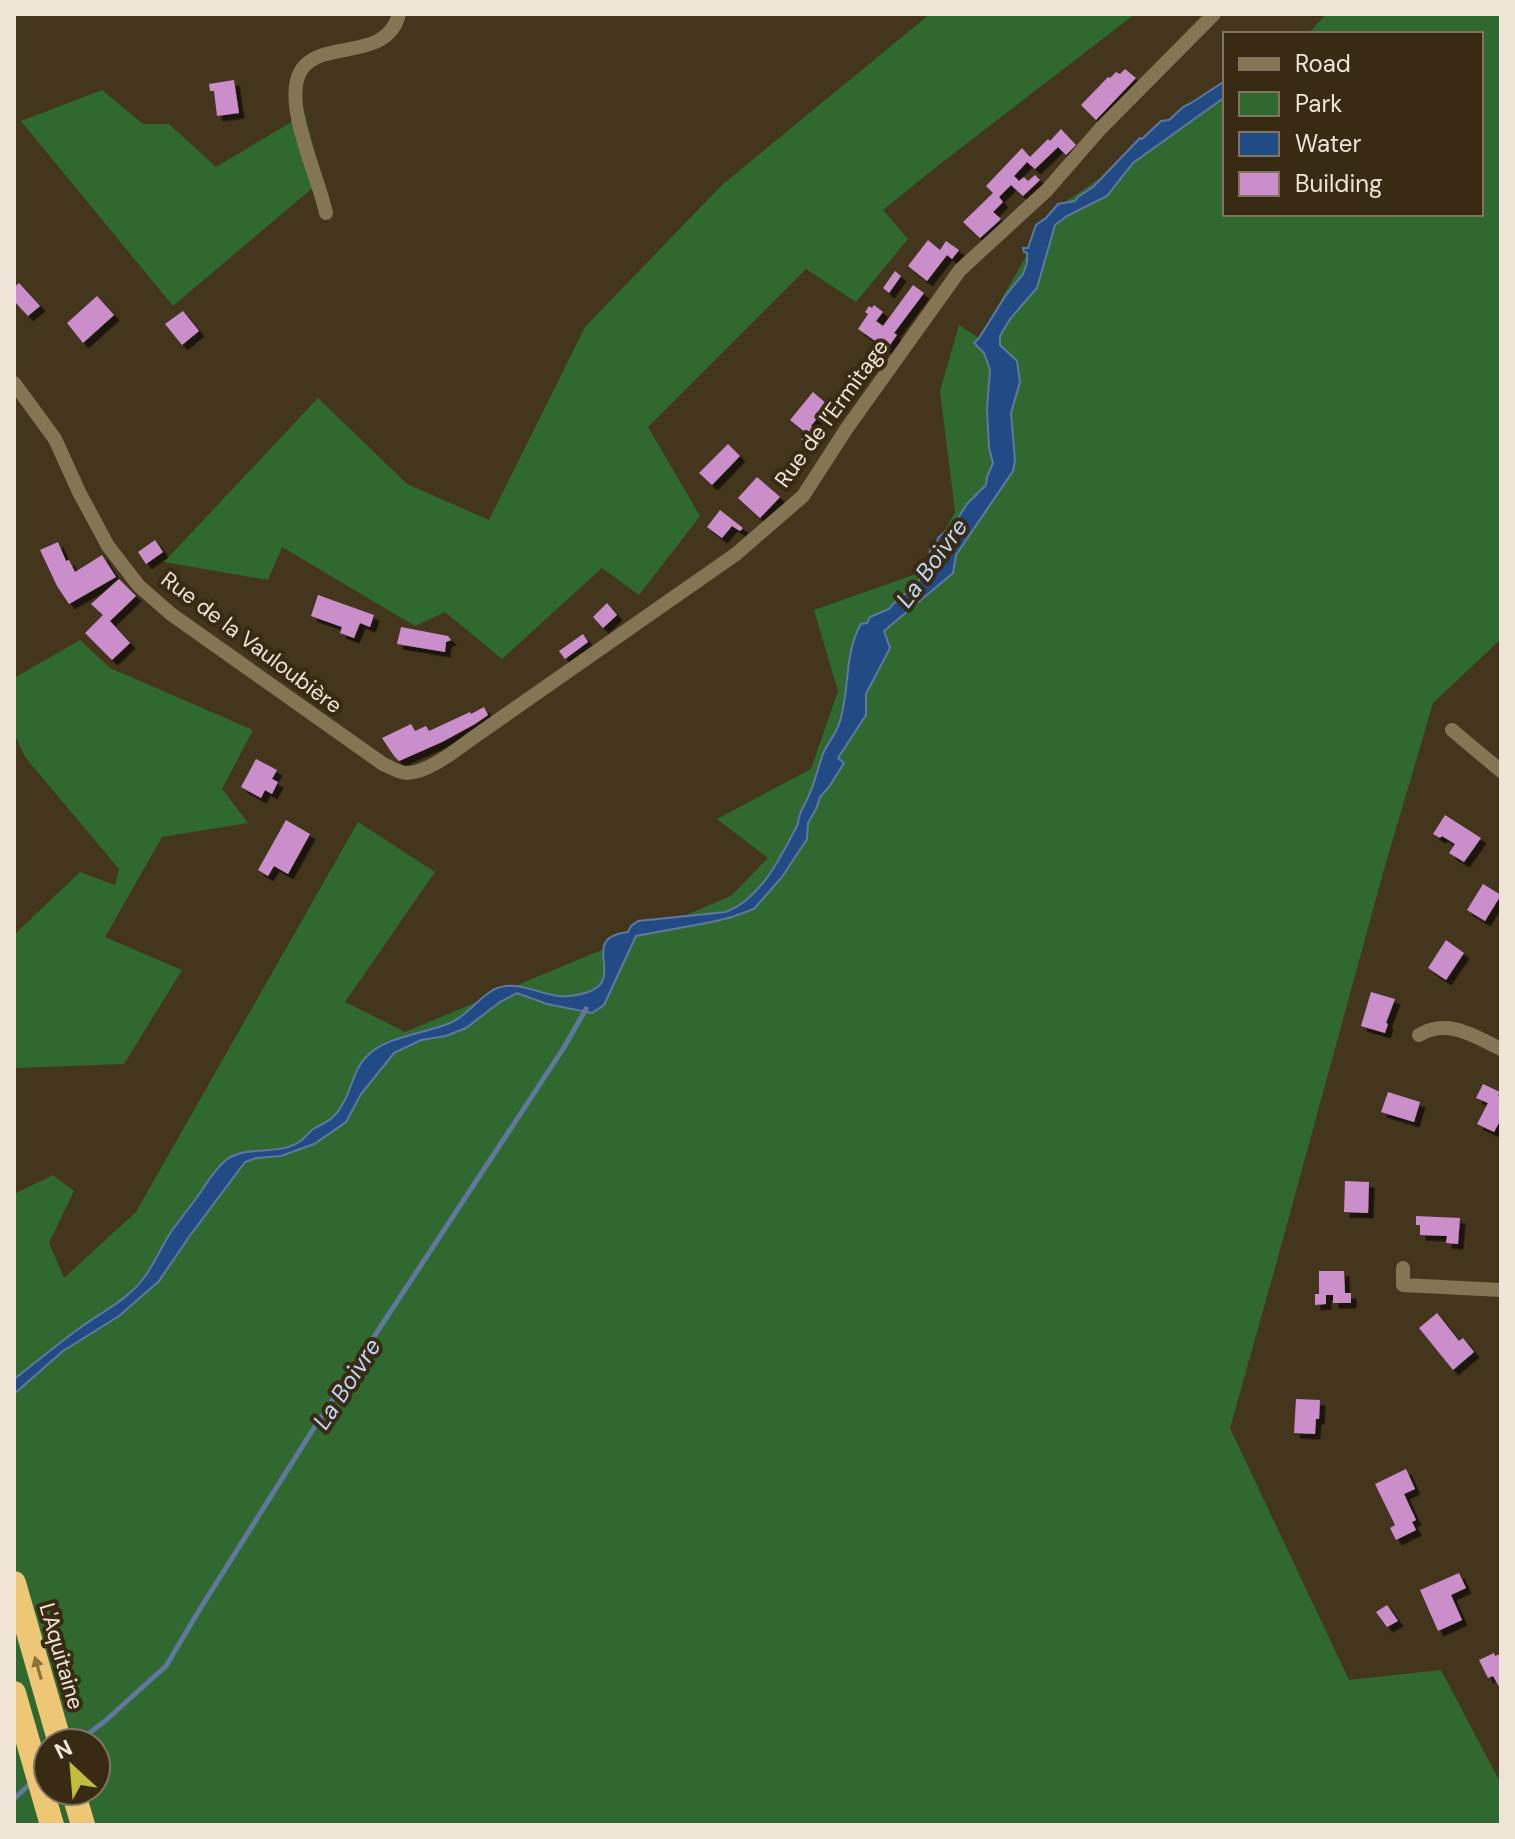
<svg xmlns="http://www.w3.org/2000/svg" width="1515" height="1839" font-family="'DM Sans',sans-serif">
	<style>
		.green { fill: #306930; fill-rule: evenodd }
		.water { fill: #224b86; stroke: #5f799e; stroke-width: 2 }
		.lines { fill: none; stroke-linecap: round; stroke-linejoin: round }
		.stream { stroke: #5f799e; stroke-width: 5 }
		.building { fill: #ca8ecb; filter: url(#shadow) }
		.street { stroke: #847555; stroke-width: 14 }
		.highway { stroke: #edc775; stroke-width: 24 }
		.oneway { fill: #8a713f }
		.labels { text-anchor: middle; stroke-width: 8; stroke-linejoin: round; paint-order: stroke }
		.street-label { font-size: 22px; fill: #eee5d7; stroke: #392b13 }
		.water-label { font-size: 24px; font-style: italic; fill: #bfd7fa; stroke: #392b13 }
	</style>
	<defs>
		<filter id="shadow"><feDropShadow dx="5.5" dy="5.5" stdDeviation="0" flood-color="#0009"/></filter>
	</defs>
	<rect width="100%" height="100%" fill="#44351d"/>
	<!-- green -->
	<g class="green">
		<polygon points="930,14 1135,14 940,164 883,210 908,239 856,302 806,269 648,427 700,516 639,595 602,568 502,659 445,612 415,626 282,547 268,580 164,562 318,398 407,484 489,520 585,327 722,185"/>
		<path d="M 1326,14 L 1501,14 L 1501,639 L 1433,703 L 1383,873 L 1275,1268 L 1230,1428 L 1349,1680 L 1441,1670 L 1501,1784 L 1501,1825 L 14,1825 L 14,1194 L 53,1175 L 74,1191 L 49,1243 L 64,1278 L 136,1212 L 358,822 L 435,872 L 345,1002 L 405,1032 L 731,896 L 768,858 L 717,819 L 811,769 L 838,691 L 814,610 L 922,572 L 955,512 L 940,391 L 959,325 L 979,338 L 1052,211 L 1225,93 L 1225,214 L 1481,214 L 1481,34 L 1308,34 ZM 48,1743 L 96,1743 L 96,1791 L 48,1791 Z"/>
		<polygon points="102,90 143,124 169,124 216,167 305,114 322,180 173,306 21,121"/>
		<polygon points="80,640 110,668 253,730 222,789 248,823 162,837 105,937 182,970 124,1064 14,1068 14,935 80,872 115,885 119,869 25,757 14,733 14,678"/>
	</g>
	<!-- water -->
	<path class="water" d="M 1225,81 L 1225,97 L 1133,163 L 1107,196 L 1067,216 L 1055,225 L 1037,288 L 1010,319 L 1000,336 L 1000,345 L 1017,361 L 1020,382 L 1011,413 L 1015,460 L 1013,471 L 956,555 L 953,573 L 884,631 L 890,648 L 866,694 L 866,715 L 838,758 L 844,763 L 829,787 L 820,797 L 816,809 L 808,823 L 807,839 L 782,877 L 754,909 L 732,917 L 712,922 L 636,936 L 604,1005 L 592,1013 L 547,1004 L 517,993 L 500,1002 L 466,1028 L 446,1036 L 421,1040 L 394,1053 L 361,1094 L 346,1122 L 314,1144 L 281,1156 L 256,1158 L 245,1162 L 189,1237 L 159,1281 L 119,1316 L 63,1351 L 14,1394 L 14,1379 C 36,1362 58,1344 81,1327 C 102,1312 127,1300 143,1279 C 154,1265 161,1247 171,1232 C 180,1219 191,1206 200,1193 C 208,1181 215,1169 226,1160 C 248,1144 280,1157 302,1140 C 306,1136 310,1131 315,1128 C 327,1122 335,1118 342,1105 C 352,1090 353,1070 366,1057 C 385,1036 424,1034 450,1023 C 467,1016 477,999 493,990 C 514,979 536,993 558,996 C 567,997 579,995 588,992 C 627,979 577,938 628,932 L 631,926 L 638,921 L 726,912 C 762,898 781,856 798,824 C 798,813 805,805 809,795 C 815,782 818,767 823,754 C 828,742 837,733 840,721 C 850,689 844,653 861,624 L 867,623 L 870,617 L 889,609 L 900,596 L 908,593 L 915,587 L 929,564 L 930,548 L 936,547 L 938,538 L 954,524 L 967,504 L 986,485 L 987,477 L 993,463 L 989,448 L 987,409 L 990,370 L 984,353 L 974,343 L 979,338 L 1006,295 L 1023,274 L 1027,263 L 1027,253 L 1024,252 L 1023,248 L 1028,248 L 1036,225 L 1046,218 L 1058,204 L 1075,201 L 1078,197 L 1093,187 L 1140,138 L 1142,139 L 1161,121 L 1169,120 L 1183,107 L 1191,103 Z"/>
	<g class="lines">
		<!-- stream -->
		<g class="stream">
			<polyline points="76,1743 105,1721 166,1666 200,1609 312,1431 563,1049 586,1009"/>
			<polyline points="14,1799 31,1783"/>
		</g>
	</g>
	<!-- building -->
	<g class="building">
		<polygon points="1125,69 1136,78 1096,120 1081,105 1108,77 1110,78 1116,72 1120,74"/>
		<polygon points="234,80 239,113 217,116 214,91 210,91 209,84"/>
		<polygon points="1061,129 1076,145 1066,155 1058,147 1035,169 1027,162 1014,176 1019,181 1024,177 1028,181 1035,175 1040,180 1023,196 1011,185 999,197 1003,202 993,212 1001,219 980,238 963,222 993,193 986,186 1022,148 1030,157 1048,139 1050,141"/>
		<polygon points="928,240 940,250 946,241 959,250 952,259 947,255 927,281 908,266"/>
		<polygon points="895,271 901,276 889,293 883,288"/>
		<polygon points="19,283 40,306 28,316 14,301 14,287"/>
		<polygon points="913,285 924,293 894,333 897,335 887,349 858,329 868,314 865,312 869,306 872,308 874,305 883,312 876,321 883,326"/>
		<polygon points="97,296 114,315 83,343 67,323"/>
		<polygon points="183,311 199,331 182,345 165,324"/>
		<polygon points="813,392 828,405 811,426 818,433 808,445 801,439 806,433 790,420"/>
		<polygon points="728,444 740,456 712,485 699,473"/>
		<polygon points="757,477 780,497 760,518 738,498"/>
		<polygon points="720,510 743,528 740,531 732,526 722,538 707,527"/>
		<polygon points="155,540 163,552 146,564 138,552"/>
		<polygon points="58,542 66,561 69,560 75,572 102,555 116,577 69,604 57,586 40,550"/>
		<polygon points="119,579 136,596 110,621 130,643 112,660 85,633 103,615 91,604"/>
		<polygon points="318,595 374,615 370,627 360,623 354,638 340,633 342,627 311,616"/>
		<polygon points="607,603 617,615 603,628 593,617"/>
		<polygon points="401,627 448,636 451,640 446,642 445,652 397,644"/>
		<polygon points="583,634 588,642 565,659 559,651"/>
		<polygon points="484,707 488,715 475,724 442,742 399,761 394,756 382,738 411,724 415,731 426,726 429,731 470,712 471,714"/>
		<polygon points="256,759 277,770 272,779 278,782 272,794 265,790 261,798 241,787"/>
		<polygon points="1445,815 1481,838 1464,862 1449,853 1455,844 1442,836 1440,838 1433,834"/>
		<polygon points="286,820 310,834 288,874 274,866 268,876 258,870"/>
		<polygon points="1483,884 1501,895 1485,921 1467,910"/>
		<polygon points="1446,940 1464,953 1446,980 1428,968"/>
		<polygon points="1371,992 1395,999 1386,1023 1388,1024 1385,1033 1361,1026"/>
		<polygon points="1483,1084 1500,1092 1498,1096 1501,1097 1501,1119 1494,1132 1477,1124 1488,1103 1476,1098"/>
		<polygon points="1388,1092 1420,1102 1414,1122 1381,1112"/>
		<polygon points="1345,1181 1369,1182 1368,1213 1344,1212"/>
		<polygon points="1416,1216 1460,1218 1458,1244 1446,1243 1447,1236 1420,1235 1420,1225 1416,1225"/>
		<polygon points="1319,1271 1344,1271 1345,1293 1351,1293 1351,1303 1333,1303 1333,1295 1326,1295 1326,1304 1315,1305 1315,1294 1319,1294"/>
		<polygon points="1437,1313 1459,1341 1463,1338 1474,1352 1453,1370 1419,1328"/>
		<polygon points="1296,1399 1320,1400 1319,1419 1316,1419 1315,1434 1294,1433"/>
		<polygon points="1406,1469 1415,1489 1404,1494 1416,1520 1412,1522 1416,1530 1396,1540 1390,1528 1395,1525 1375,1484"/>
		<polygon points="1459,1573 1466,1588 1451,1595 1462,1620 1438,1631 1420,1590"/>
		<polygon points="1387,1605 1398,1621 1387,1627 1376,1612"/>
		<polygon points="1494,1653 1495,1656 1500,1654 1501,1656 1501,1690 1493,1676 1488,1678 1479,1660"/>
	</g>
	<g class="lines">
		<!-- street -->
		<g class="street">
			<path d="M 326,213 C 319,177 280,100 302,69 C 323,39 387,62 399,14"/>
			<path d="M 14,383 L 55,439 L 79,492 L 108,546 L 139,586 L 171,614 L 383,764 C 390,767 399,773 407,773 C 428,773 457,749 474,737 L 736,554 L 803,496 L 847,428 L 960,270 L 1047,190 L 1101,128 L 1214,14"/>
			<polyline points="1452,730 1501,771"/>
			<path d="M 1419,1035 C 1448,1018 1474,1036 1501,1049"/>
			<polyline points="1403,1268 1403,1285 1501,1290"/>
		</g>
		<!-- highway -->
		<g class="highway">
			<polyline points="14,1583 60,1743"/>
			<polyline points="14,1693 52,1825"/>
			<polyline points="73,1791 83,1825"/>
		</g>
	</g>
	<!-- one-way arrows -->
	<defs><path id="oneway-solid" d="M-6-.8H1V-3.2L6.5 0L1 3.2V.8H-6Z" transform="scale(2)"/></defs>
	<use class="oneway" href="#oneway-solid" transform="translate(38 1668) rotate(-106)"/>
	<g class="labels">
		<!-- street labels -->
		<g class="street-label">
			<text transform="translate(831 413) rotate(-54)" y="8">Rue de l’Ermitage</text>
			<text transform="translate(252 642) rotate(37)" y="8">Rue de la Vauloubière</text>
			<text transform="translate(62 1656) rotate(74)" y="8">L'Aquitaine</text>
		</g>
		<!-- water labels -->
		<g class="water-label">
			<text transform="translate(932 563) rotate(-54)" y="8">La Boivre</text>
			<text transform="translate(347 1384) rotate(-57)" y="8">La Boivre</text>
		</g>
	</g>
	<!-- border -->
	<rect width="1515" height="1839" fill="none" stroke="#eee5d7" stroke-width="32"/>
	<!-- legend -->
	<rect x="1223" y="32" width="260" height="184" fill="#392b13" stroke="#817561" stroke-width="2"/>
	<rect x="1239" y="58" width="40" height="12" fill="#847555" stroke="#817561" stroke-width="2"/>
	<text x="1295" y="72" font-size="24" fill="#eee5d7">Road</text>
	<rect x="1239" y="92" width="40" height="24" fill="#306930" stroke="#817561" stroke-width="2"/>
	<text x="1295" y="112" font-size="24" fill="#eee5d7">Park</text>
	<rect x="1239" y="132" width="40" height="24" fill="#224b86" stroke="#817561" stroke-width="2"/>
	<text x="1295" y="152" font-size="24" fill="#eee5d7">Water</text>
	<rect x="1239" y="172" width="40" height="24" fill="#ca8ecb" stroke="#817561" stroke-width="2"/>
	<text x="1295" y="192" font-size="24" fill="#eee5d7">Building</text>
	<!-- north arrow -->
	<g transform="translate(72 1767) rotate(334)"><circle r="38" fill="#392b13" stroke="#817561" stroke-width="2"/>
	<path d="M0-6L14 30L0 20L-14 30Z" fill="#c3bd3f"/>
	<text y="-12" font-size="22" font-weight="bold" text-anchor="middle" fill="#eee5d7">N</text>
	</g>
</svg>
